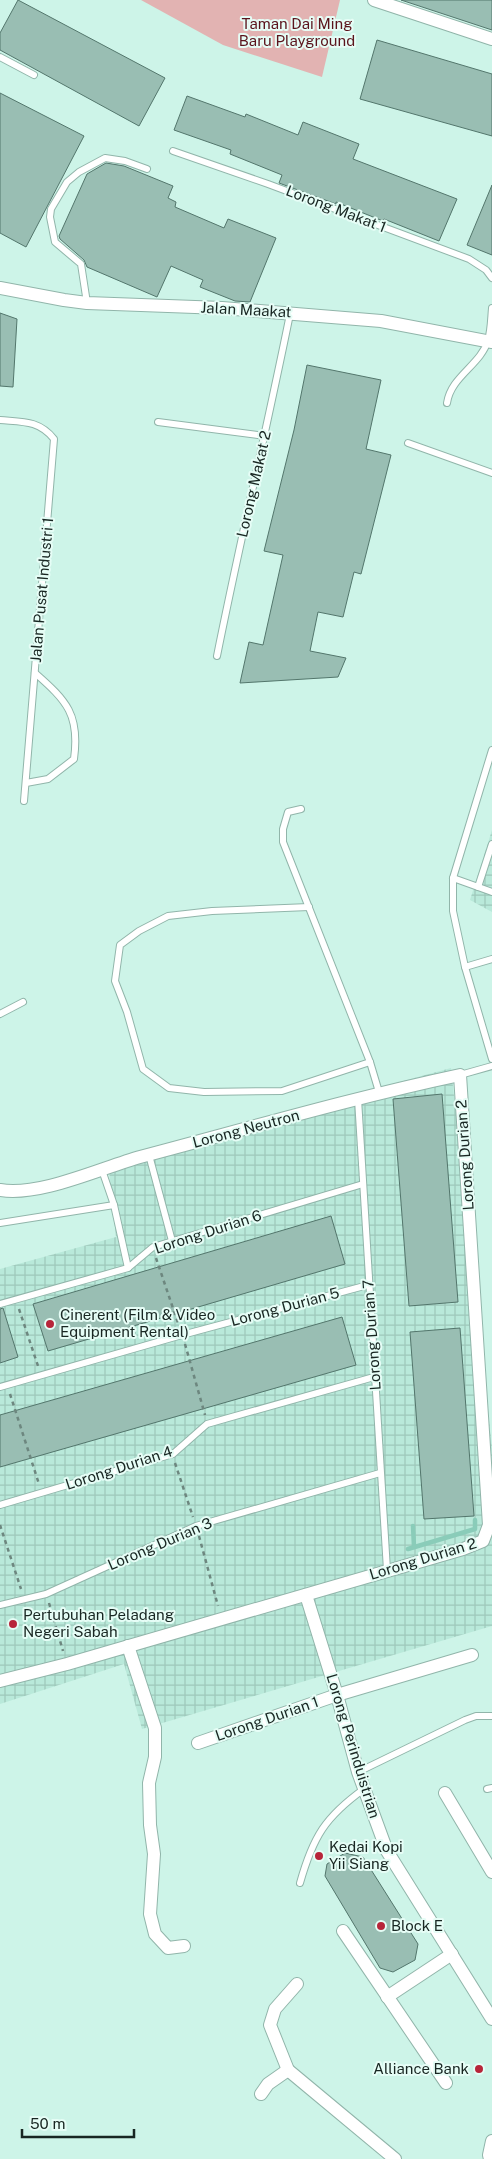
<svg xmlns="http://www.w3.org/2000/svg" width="492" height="2159" font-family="'Public Sans',sans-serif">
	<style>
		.industrial { fill: url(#industrial-grid) }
		.green { fill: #e2b3b2 }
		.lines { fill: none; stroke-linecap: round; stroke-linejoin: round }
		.stream { stroke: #8accb9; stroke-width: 4.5 }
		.building { fill: #99beb3; stroke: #53766c }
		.service-casing { stroke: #91b5aa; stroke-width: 8 }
		.minor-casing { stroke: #91b5aa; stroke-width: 14 }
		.path { stroke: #6d877f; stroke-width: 2.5; stroke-dasharray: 4 4; stroke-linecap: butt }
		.service { stroke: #fff; stroke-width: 6 }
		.minor { stroke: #fff; stroke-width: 12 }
		.poi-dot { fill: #b7253a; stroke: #e6fdf6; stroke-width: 2 }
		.labels { text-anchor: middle; stroke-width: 4; stroke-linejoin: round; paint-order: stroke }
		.park-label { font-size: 15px; fill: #5b141c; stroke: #e6fdf6 }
		.street-label { font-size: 15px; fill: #182622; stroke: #e6fdf6 }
		.poi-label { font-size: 15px; fill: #182622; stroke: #e6fdf6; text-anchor: start }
	</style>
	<defs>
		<pattern id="industrial-grid" width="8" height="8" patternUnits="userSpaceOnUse" patternTransform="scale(1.25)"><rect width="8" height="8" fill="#b9e9da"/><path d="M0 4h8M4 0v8" fill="none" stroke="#9ec8bb"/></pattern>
	</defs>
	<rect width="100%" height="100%" fill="#cdf4e8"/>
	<!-- industrial -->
	<g class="industrial">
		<polygon points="492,830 492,912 470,900"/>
		<polygon points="451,1068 492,1448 492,1626 142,1729 124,1664 0,1704 0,1269 116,1237 108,1161"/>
	</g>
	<!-- green -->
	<polygon class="green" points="141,0 340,0 322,77 223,45"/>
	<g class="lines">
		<!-- stream -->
		<g class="stream">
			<polyline points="413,1526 414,1547"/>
			<polyline points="408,1549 475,1529 475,1520"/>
		</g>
	</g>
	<!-- building -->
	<g class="building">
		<polygon points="18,0 165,78 139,126 0,50 0,33"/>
		<polygon points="401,0 492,0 492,30"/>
		<polygon points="377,40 492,74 492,136 360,99"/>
		<polygon points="0,93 84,136 26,247 0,233"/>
		<polygon points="187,96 245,117 246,114 298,135 303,122 359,144 353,159 457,199 439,241 384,219 383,221 336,202 336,204 279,183 282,175 230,154 231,150 174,130"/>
		<polygon points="106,163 124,166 173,186 168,198 176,202 175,207 224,228 228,219 276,238 250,302 235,301 200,287 203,280 171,266 157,297 87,267 84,260 60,239 59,236 87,174"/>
		<polygon points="492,185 492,255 467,245"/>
		<polygon points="0,313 17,319 13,387 0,386"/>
		<polygon points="307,365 381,380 366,449 391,455 361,574 354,572 343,617 318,612 310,651 346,658 338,677 240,683 249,642 263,645 283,555 264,551 294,430"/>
		<polygon points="442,1094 458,1302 409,1306 393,1099"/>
		<polygon points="331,1216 345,1264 48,1351 33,1304"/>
		<polygon points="0,1309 3,1308 18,1357 0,1363"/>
		<polygon points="342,1317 356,1365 0,1467 0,1415"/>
		<polygon points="460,1328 474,1516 424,1519 410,1332"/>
		<polygon points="345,1853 363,1857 418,1944 415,1960 393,1972 380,1968 325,1876 327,1864"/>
	</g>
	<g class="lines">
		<!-- service casing -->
		<g class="service-casing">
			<g id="service">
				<polyline points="0,57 34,75"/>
				<polyline points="173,151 268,184 469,259 486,270 492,278"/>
				<polyline points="87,303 81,264 55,242 50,217 51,209 67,182 79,172 105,158 125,161 147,169"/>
				<path d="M 447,403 C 451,376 481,365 488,340 C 491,331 491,319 492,308"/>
				<path d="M 0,420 C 22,422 39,420 54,439 L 24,801"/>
				<polyline points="158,422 265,436"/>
				<polyline points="408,443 492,473"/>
				<path d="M 217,656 C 240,541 267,428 290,314"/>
				<polyline points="492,750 453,878 453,911 465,967 492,1059"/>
				<path d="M 26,783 L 48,779 L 74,759 C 80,715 67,701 35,673"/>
				<polyline points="301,809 288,812 283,829 283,842 370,1062 379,1092"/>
				<polyline points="453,878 492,892"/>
				<polyline points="478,887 492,844"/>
				<polyline points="309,907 212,911 168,916 139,931 120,945 115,981 127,1012 143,1069 169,1088 204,1092 282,1091 370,1062"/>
				<polyline points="465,967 492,959"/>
				<polyline points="0,1014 23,1002"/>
				<polyline points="460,1075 492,1066"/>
				<polyline points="358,1099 387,1570"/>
				<polyline points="149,1155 172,1241"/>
				<polyline points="102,1170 114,1205 128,1268"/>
				<polyline points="0,1223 114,1205"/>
				<polyline points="0,1304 128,1268 153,1247 363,1184"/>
				<polyline points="0,1387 182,1335 368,1285"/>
				<polyline points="0,1505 173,1454 207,1424 374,1377"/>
				<polyline points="0,1605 46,1594 196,1526 380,1473"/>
				<polyline points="358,1772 465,1720 476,1716 492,1716"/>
				<polyline points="487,1789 492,1788"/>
				<path d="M 300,1883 C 313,1837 325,1817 364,1789"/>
			</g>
		</g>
		<!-- minor casing -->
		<g class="minor-casing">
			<g id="minor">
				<polyline points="374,0 492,39"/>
				<polyline points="0,288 64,300 87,303 222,308 381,321 492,342"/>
				<path d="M 0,1190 C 39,1197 101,1168 140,1157 C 246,1129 352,1098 460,1075 L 489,1525 L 483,1541 L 463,1549 L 67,1664 L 0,1681"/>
				<polyline points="306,1595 337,1695 358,1772 387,1851 492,2019"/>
				<polyline points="128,1646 155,1728 155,1757 149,1783 150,1825 154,1854 150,1914 155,1934 168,1948 184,1946"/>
				<polyline points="198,1743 337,1695 472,1655"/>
				<polyline points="445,1793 492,1872"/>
				<polyline points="343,1931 446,2083"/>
				<polyline points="387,1997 452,1954"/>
				<polyline points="288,2070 270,2025 275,2009 297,1984"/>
				<polyline points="261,2094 268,2084 288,2070 395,2159"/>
				<polyline points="490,2159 489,2155 492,2141"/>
			</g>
		</g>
		<!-- path -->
		<g class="path">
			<polyline points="156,1258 179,1326"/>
			<polyline points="19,1309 38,1366"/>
			<polyline points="185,1344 205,1415"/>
			<polyline points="10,1394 39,1484"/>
			<polyline points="175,1463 193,1517"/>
			<polyline points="0,1525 21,1589"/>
			<polyline points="199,1536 218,1606"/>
			<polyline points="49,1603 63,1651"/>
		</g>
		<!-- service -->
		<use href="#service" class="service"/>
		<!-- minor -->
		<use href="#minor" class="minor"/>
	</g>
	<!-- markers -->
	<g class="poi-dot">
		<circle cx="50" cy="1324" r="5"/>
		<circle cx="13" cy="1624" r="5"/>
		<circle cx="319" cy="1856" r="5"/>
		<circle cx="381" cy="1926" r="5"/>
		<circle cx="479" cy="2069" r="5"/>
	</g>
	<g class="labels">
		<!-- park labels -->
		<g class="park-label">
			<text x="297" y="29">Taman Dai Ming<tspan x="297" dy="17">Baru Playground</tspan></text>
		</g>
		<!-- street labels -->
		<g class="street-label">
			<text transform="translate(336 209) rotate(21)" y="5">Lorong Makat 1</text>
			<text transform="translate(246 310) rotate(3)" y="5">Jalan Maakat</text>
			<text transform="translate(254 484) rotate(-77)" y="5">Lorong Makat 2</text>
			<text transform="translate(42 590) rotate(-85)" y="5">Jalan Pusat Industri 1</text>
			<text transform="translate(246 1129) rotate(-15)" y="5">Lorong Neutron</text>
			<text transform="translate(465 1155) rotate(-94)" y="5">Lorong Durian 2</text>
			<text transform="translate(208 1232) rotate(-18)" y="5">Lorong Durian 6</text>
			<text transform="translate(285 1307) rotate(-15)" y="5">Lorong Durian 5</text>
			<text transform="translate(372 1335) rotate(-94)" y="5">Lorong Durian 7</text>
			<text transform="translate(119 1468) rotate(-18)" y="5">Lorong Durian 4</text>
			<text transform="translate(160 1544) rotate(-23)" y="5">Lorong Durian 3</text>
			<text transform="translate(423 1559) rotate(-17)" y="5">Lorong Durian 2</text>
			<text transform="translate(267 1719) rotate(-19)" y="5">Lorong Durian 1</text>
			<text transform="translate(353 1746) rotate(73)" y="5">Lorong Perinduistrian</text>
		</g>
		<!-- poi labels -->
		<g class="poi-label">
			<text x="60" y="1320">Cinerent (Film &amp; Video<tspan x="60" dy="17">Equipment Rental)</tspan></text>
			<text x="23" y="1620">Pertubuhan Peladang<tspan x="23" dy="17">Negeri Sabah</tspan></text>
			<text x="329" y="1852">Kedai Kopi<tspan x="329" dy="17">Yii Siang</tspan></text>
			<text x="391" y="1931">Block E</text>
			<text x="469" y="2074" text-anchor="end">Alliance Bank</text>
		</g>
	</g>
	<!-- scale -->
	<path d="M22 2129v8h112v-8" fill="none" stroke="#182622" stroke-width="2.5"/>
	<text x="30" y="2129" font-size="15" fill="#182622" stroke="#e6fdf6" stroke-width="4" paint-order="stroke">50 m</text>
</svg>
